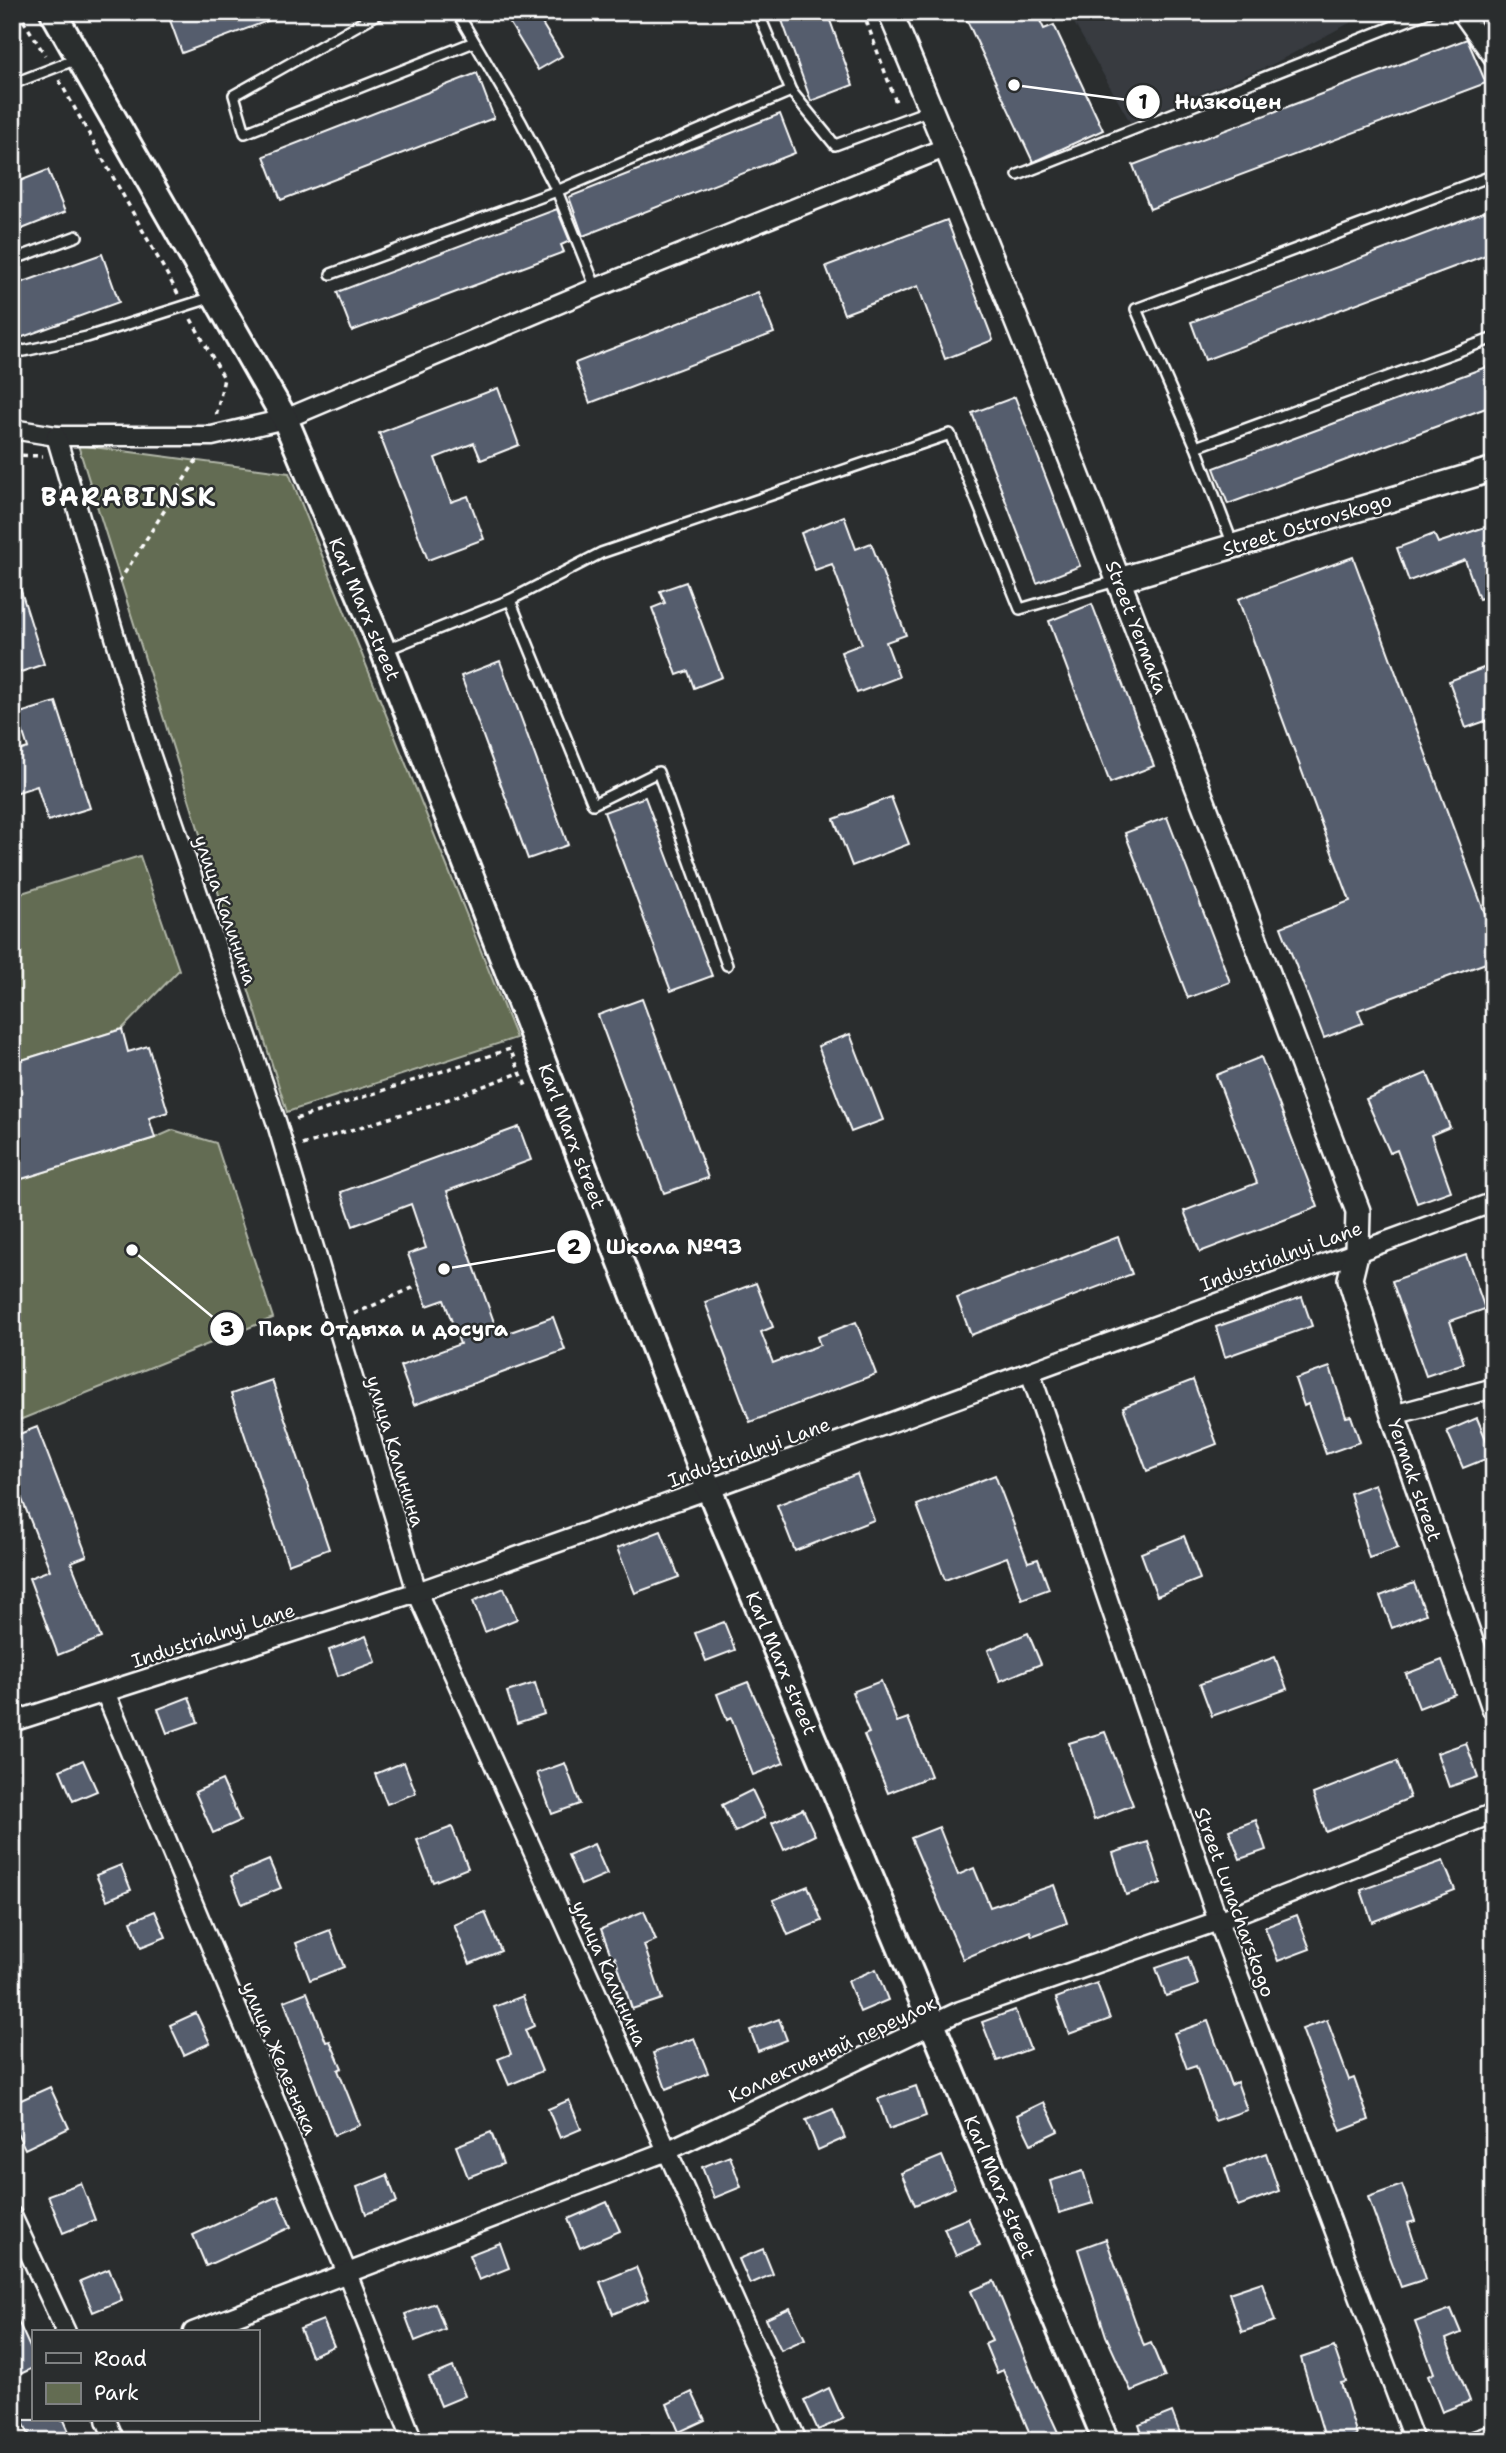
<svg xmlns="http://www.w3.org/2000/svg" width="1506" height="2453" font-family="'Shantell Sans',sans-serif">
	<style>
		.built { fill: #373b41 }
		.green { fill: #636c52; stroke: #b1b6a8; stroke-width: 2 }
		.building { fill: #545d6d; stroke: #fff; stroke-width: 2 }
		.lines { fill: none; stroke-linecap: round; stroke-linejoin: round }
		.service-casing { stroke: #fff; stroke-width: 14 }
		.minor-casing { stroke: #fff; stroke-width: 23 }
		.tertiary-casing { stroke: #fff; stroke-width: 28 }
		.secondary-casing { stroke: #fff; stroke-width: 30 }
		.path { stroke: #fff; stroke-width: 3.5; stroke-dasharray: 5 5; stroke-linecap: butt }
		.service { stroke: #2a2d2e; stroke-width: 9 }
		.minor { stroke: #2a2d2e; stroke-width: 18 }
		.tertiary { stroke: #2a2d2e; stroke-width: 23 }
		.secondary { stroke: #2a2d2e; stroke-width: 24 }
		.labels { text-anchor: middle; stroke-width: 5; stroke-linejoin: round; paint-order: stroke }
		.street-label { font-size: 19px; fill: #fff; stroke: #2a2d2e }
		.district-label { font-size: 26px; font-weight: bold; letter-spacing: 2px; fill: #fff; stroke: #2a2d2e }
		.leader { fill: none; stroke: #fff; stroke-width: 2.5 }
		.callout-dot { fill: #fff; stroke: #2a2d2e; stroke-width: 2.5 }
		.mark-label { font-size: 21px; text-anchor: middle; font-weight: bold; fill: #111 }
		.callout-label { font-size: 21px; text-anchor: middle; font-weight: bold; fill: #fff; stroke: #2a2d2e; stroke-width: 5; stroke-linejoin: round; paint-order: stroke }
	</style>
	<rect width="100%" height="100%" fill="#2a2d2e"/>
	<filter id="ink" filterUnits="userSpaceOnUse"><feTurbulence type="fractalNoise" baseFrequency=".0143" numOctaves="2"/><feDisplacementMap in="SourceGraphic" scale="14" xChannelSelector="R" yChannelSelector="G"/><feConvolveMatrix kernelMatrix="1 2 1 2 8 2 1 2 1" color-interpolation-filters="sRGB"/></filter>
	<g filter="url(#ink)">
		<!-- built -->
		<g class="built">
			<polygon points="1068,12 1370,12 1271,65 1130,122"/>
			<polygon points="1469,12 1494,12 1494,43"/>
		</g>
		<!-- green -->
		<g class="green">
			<polygon points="78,445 289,473 516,1038 287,1112"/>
			<polygon points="140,856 179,970 122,1029 12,1063 12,896"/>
			<polygon points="173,1130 216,1143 273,1318 12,1423 12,1182 155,1138"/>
		</g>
		<!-- building -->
		<g class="building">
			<polygon points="167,12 285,12 286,14 182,53"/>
			<polygon points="503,12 535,12 562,56 538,70"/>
			<polygon points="779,12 827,12 853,85 811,101"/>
			<polygon points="963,12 1036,12 1044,29 1054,25 1103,130 1033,162"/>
			<polygon points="1467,39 1486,83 1150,209 1133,165"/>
			<polygon points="477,73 494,118 281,200 264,156"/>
			<polygon points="780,114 795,153 583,236 569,197"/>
			<polygon points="48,170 65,212 12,233 12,184"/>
			<polygon points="1494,208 1494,252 1205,360 1191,322"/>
			<polygon points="557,209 570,241 561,245 564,252 352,331 337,292"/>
			<polygon points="947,220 993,340 945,359 918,286 844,314 826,266"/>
			<polygon points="102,254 119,302 20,338 12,316 12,286"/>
			<polygon points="758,292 774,333 590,403 575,363"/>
			<polygon points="1494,364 1494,405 1228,504 1214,468"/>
			<polygon points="498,388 519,445 481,460 474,443 435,458 451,502 468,496 484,539 428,560 379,433"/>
			<polygon points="1015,397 1080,566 1037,583 972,413"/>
			<polygon points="844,516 856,549 871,543 906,635 886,642 899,677 857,693 841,652 862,644 832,564 815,570 801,533"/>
			<polygon points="1494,524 1494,594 1479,599 1465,560 1409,581 1397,548 1434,534 1438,543"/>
			<polygon points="1353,557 1494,938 1494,960 1358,1010 1363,1023 1324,1038 1281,927 1350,901 1238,599"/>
			<polygon points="16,575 44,664 12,675 12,576"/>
			<polygon points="686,582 722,677 694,688 688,671 677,675 652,608 665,603 660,591"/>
			<polygon points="1092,604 1154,766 1110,783 1049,621"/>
			<polygon points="500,661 568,845 528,859 461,676"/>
			<polygon points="1494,664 1494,718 1466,728 1449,681"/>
			<polygon points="56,702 90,808 48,821 37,786 12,794 12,753 28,748 17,714"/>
			<polygon points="645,797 712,976 671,991 604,812"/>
			<polygon points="891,797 909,844 852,866 834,819"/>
			<polygon points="1167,817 1230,982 1188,998 1125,833"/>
			<polygon points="642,999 708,1178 664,1193 598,1015"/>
			<polygon points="122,1029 128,1052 148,1046 168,1112 149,1118 155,1138 12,1182 12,1063"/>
			<polygon points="850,1034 883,1120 851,1132 818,1046"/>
			<polygon points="1261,1057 1318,1207 1200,1252 1184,1211 1257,1183 1216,1075"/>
			<polygon points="1427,1073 1450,1127 1431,1135 1451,1191 1417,1203 1397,1150 1390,1153 1366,1099"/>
			<polygon points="519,1127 531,1160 447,1191 499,1336 553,1317 565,1350 414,1405 400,1366 460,1344 444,1300 427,1306 408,1254 426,1248 411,1204 353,1226 341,1192"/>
			<polygon points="1118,1237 1132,1274 971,1335 957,1298"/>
			<polygon points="1466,1255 1485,1309 1450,1321 1464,1363 1426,1376 1392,1281"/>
			<polygon points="756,1283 773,1327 761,1332 773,1363 820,1345 817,1337 856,1322 876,1374 750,1422 705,1302"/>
			<polygon points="1302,1297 1312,1326 1225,1357 1216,1327"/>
			<polygon points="1330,1367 1346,1417 1351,1416 1360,1442 1326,1454 1308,1404 1304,1406 1295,1379"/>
			<polygon points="272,1380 329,1549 288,1564 231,1394"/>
			<polygon points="1193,1380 1217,1444 1147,1471 1123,1407"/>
			<polygon points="1477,1418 1493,1456 1463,1468 1447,1431"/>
			<polygon points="37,1427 87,1556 71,1562 101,1638 58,1655 29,1578 50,1570 12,1474 12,1437"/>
			<polygon points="857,1474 874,1520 795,1551 777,1505"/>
			<polygon points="995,1475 1028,1562 1038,1559 1049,1589 1022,1599 1007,1557 945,1580 917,1505"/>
			<polygon points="1375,1484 1398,1548 1369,1558 1350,1493"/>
			<polygon points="661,1531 679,1577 635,1593 617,1548"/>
			<polygon points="1184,1536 1200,1579 1157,1596 1141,1553"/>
			<polygon points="1414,1583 1426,1614 1392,1628 1380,1596"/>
			<polygon points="504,1588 517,1619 485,1632 473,1601"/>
			<polygon points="724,1622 735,1650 706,1661 695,1633"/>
			<polygon points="1028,1633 1041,1664 1000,1681 988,1650"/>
			<polygon points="366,1636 376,1662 338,1676 329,1650"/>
			<polygon points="1275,1657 1287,1689 1212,1716 1200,1684"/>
			<polygon points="1442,1660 1455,1694 1419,1708 1406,1674"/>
			<polygon points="881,1681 897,1722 908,1718 931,1776 888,1793 864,1735 869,1733 852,1692"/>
			<polygon points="748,1682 784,1763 753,1775 731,1718 727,1720 717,1694"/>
			<polygon points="535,1683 544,1714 517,1723 507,1692"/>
			<polygon points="189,1697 198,1722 167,1733 158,1709"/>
			<polygon points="1105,1732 1133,1805 1094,1820 1069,1743"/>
			<polygon points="1466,1743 1478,1777 1449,1787 1437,1753"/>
			<polygon points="83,1760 97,1791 73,1801 60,1770"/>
			<polygon points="1397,1761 1410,1798 1326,1832 1313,1794"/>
			<polygon points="404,1762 416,1793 387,1804 375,1774"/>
			<polygon points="565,1763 580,1804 552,1814 537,1773"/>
			<polygon points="222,1780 240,1821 213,1833 195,1792"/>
			<polygon points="752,1790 765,1817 735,1832 722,1805"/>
			<polygon points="803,1809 815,1835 784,1850 772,1823"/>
			<polygon points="1256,1820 1266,1850 1240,1859 1229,1830"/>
			<polygon points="452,1827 468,1868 433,1882 417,1840"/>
			<polygon points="939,1827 958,1875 974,1868 990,1907 1054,1885 1067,1923 1032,1936 1030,1931 963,1959 911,1838"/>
			<polygon points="1148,1842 1161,1883 1126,1895 1113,1853"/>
			<polygon points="594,1844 607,1874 581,1885 568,1855"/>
			<polygon points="269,1860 281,1888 242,1904 231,1876"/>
			<polygon points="1443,1861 1455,1890 1372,1922 1361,1890"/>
			<polygon points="121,1865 131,1890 107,1900 96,1875"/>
			<polygon points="808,1886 822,1921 788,1935 773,1900"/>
			<polygon points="155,1911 166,1937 141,1947 131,1921"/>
			<polygon points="644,1911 656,1940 644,1945 662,1999 632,2009 615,1957 612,1958 601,1929"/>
			<polygon points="485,1912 501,1951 470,1964 454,1925"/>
			<polygon points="1297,1915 1310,1949 1278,1961 1265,1927"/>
			<polygon points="330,1930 344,1967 310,1980 296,1943"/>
			<polygon points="1188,1957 1198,1985 1166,1996 1156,1968"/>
			<polygon points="876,1969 888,2000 860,2012 848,1981"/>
			<polygon points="1097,1983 1110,2019 1069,2034 1056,1998"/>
			<polygon points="307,1992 326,2042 330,2041 342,2068 338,2070 360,2125 334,2135 284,2001"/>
			<polygon points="523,1996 534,2026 525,2030 542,2071 509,2085 498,2059 511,2054 494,2007"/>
			<polygon points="1015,2010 1030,2049 997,2061 982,2022"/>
			<polygon points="196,2013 210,2043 184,2055 170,2025"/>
			<polygon points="779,2019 787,2040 758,2051 750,2030"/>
			<polygon points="1327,2020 1349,2080 1354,2078 1369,2120 1341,2131 1302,2029"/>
			<polygon points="1208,2021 1231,2085 1237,2082 1247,2110 1215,2121 1196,2066 1187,2069 1174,2033"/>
			<polygon points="694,2038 708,2073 666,2089 653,2053"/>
			<polygon points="916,2086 926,2116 889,2129 878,2099"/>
			<polygon points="50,2087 69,2128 25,2149 12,2122 12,2104"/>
			<polygon points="569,2100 581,2129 560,2138 548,2109"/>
			<polygon points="1044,2102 1058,2131 1031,2144 1017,2115"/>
			<polygon points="833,2109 845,2138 818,2150 806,2120"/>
			<polygon points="491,2132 503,2164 468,2177 456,2146"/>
			<polygon points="1266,2153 1279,2191 1238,2206 1225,2168"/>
			<polygon points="730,2156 741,2187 714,2198 702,2167"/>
			<polygon points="942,2156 955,2188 915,2205 901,2173"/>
			<polygon points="1083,2171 1093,2203 1059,2213 1050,2181"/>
			<polygon points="387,2175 397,2202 366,2214 357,2187"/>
			<polygon points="81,2183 95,2220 63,2233 48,2195"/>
			<polygon points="1402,2185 1415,2221 1408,2223 1426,2279 1401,2287 1368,2197"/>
			<polygon points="278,2196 291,2227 206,2266 193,2235"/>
			<polygon points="607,2202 620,2231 580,2248 568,2219"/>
			<polygon points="968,2218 980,2245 956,2256 944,2228"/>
			<polygon points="1106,2239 1144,2346 1151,2343 1165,2377 1131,2391 1106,2336 1078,2249"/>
			<polygon points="500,2243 509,2268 479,2280 469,2255"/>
			<polygon points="763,2249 773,2274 750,2284 739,2259"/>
			<polygon points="636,2267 649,2299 613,2314 600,2282"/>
			<polygon points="109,2269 122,2300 93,2312 80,2281"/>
			<polygon points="994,2281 1035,2382 1062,2441 1033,2441 1003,2370 997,2373 985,2344 992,2341 971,2291"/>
			<polygon points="1262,2282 1275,2321 1242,2332 1229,2293"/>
			<polygon points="435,2303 445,2329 415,2341 405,2314"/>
			<polygon points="12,2308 33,2354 33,2368 12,2378"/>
			<polygon points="790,2308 805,2339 781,2350 766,2319"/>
			<polygon points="1451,2309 1461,2333 1446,2339 1470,2401 1442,2412 1428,2376 1434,2373 1415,2322"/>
			<polygon points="323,2320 334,2346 311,2356 300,2329"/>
			<polygon points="1334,2347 1346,2382 1341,2383 1357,2435 1339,2441 1326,2441 1301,2358"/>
			<polygon points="453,2367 465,2396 441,2406 429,2377"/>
			<polygon points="829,2388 843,2419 818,2430 804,2400"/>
			<polygon points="692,2392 705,2420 679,2432 667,2404"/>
			<polygon points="1172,2412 1183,2441 1145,2441 1139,2425"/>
			<polygon points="22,2420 64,2420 73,2441 32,2441"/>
		</g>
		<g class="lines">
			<!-- service casing -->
			<g class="service-casing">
				<g id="service">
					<polyline points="381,12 234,95 245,133 474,42"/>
					<polyline points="457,12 521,122 557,191 596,288"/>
					<polyline points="12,84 77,59"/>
					<polyline points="791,91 835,145 930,110"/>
					<polyline points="1018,175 1429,12"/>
					<polyline points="12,260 77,236"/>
					<polyline points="331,274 557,191 791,91 758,12"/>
					<polyline points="12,339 16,348 24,351 87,337 213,297"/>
					<polyline points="1196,447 1136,309 1494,175"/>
					<polyline points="1233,545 1196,447 1494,338"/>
					<polyline points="510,600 601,553 950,434 1020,609 1116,581"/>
					<polyline points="385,650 510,600 593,804 658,772 727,965"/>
				</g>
			</g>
			<!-- minor casing -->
			<g class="minor-casing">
				<g id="minor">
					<polyline points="1461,12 1494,58"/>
					<polyline points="12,429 56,436 212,436 285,419 596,288 947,147"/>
					<polyline points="56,436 145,739 277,1124 417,1592 797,2441"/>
					<polyline points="1030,1372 1218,1921 1414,2441"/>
					<polyline points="1393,1415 1494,1388"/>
					<polyline points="105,1692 347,2273 413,2441"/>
					<polyline points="12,1722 417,1592 709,1489 1494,1202"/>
					<polyline points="12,2216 66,2332"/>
					<polyline points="193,2332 667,2151 960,2011 1218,1921 1494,1813"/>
					<polyline points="106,2420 115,2441"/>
					<polyline points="1474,2441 1494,2434"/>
				</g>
			</g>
			<!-- tertiary casing -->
			<g class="tertiary-casing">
				<g id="tertiary">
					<path d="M 890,12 C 1057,408 1206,810 1358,1211 L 1357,1250 L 1350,1279 L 1393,1415 L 1494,1708"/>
					<polyline points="1119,580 1494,469"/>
				</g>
			</g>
			<!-- secondary casing -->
			<g class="secondary-casing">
				<polyline id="secondary" points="53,12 285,419 381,645 709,1489 1106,2441"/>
			</g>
			<!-- path -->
			<g class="path">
				<polyline points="18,12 45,55"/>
				<polyline points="863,12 897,105"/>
				<polyline points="59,80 178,294"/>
				<polyline points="191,319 224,378 216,417"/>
				<polyline points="12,455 43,456"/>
				<polyline points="119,582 199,456"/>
				<polyline points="296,1119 510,1049 526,1086"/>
				<polyline points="302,1145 435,1104 519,1073"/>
				<polyline points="354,1314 419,1285"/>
			</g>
			<!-- service -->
			<use href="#service" class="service"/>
			<!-- minor -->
			<use href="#minor" class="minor"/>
			<!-- tertiary -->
			<use href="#tertiary" class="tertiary"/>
			<!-- secondary -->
			<use href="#secondary" class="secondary"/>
		</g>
	</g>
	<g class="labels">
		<!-- street labels -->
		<g class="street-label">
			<text transform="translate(1307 524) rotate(-17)" y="7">Street Ostrovskogo</text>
			<text transform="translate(365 609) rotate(67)" y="7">Karl Marx street</text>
			<text transform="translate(1137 627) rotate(69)" y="7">Street Yermaka</text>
			<text transform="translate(226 910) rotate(71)" y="7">улица Калинина</text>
			<text transform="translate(572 1136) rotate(69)" y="7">Karl Marx street</text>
			<text transform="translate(1281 1256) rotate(-20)" y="7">Industrialnyi Lane</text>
			<text transform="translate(396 1451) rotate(73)" y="7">улица Калинина</text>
			<text transform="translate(749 1452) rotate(-20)" y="7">Industrialnyi Lane</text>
			<text transform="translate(1415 1480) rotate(71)" y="7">Yermak street</text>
			<text transform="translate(213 1635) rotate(-18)" y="7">Industrialnyi Lane</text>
			<text transform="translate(782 1663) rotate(67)" y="7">Karl Marx street</text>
			<text transform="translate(1235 1902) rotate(70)" y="7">Street Lunacharskogo</text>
			<text transform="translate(610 1973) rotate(66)" y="7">улица Калинина</text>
			<text transform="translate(832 2049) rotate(-25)" y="7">Коллективный переулок</text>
			<text transform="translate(280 2058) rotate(67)" y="7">улица Железняка</text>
			<text transform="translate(1000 2187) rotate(67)" y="7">Karl Marx street</text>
		</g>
		<!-- district labels -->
		<g class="district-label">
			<text x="129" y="506">BARABINSK</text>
		</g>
	</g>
	<!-- callouts -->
	<path class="leader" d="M1014 85L1143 102M444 1269L574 1247M132 1250L227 1329"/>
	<g class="callout-dot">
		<circle cx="1014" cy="85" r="7"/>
		<circle cx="444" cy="1269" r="7"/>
		<circle cx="132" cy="1250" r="7"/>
		<circle cx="1143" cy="102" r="18"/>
		<circle cx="574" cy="1247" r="18"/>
		<circle cx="227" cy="1329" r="18"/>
	</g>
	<g class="mark-label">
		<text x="1143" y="109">1</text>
		<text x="574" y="1254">2</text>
		<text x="227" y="1336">3</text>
	</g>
	<g class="callout-label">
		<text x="1228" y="109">Низкоцен</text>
		<text x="674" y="1254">Школа №93</text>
		<text x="383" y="1336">Парк Отдыха и досуга</text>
	</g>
	<!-- margin -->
	<rect width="1506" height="2453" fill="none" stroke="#2a2d2e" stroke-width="42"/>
	<rect x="21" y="21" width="1464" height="2411" fill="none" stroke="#fff" stroke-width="2.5" filter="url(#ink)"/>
	<!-- legend -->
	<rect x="32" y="2330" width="228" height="91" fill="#2a2d2e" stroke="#7f8182" stroke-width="2"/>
	<rect x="46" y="2353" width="35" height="10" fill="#2a2d2e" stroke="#7f8182" stroke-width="2"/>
	<text x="94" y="2366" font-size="21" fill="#ffffff">Road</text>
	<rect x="46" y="2383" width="35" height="21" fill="#636c52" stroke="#7f8182" stroke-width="2"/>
	<text x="94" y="2400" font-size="21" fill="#ffffff">Park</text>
</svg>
